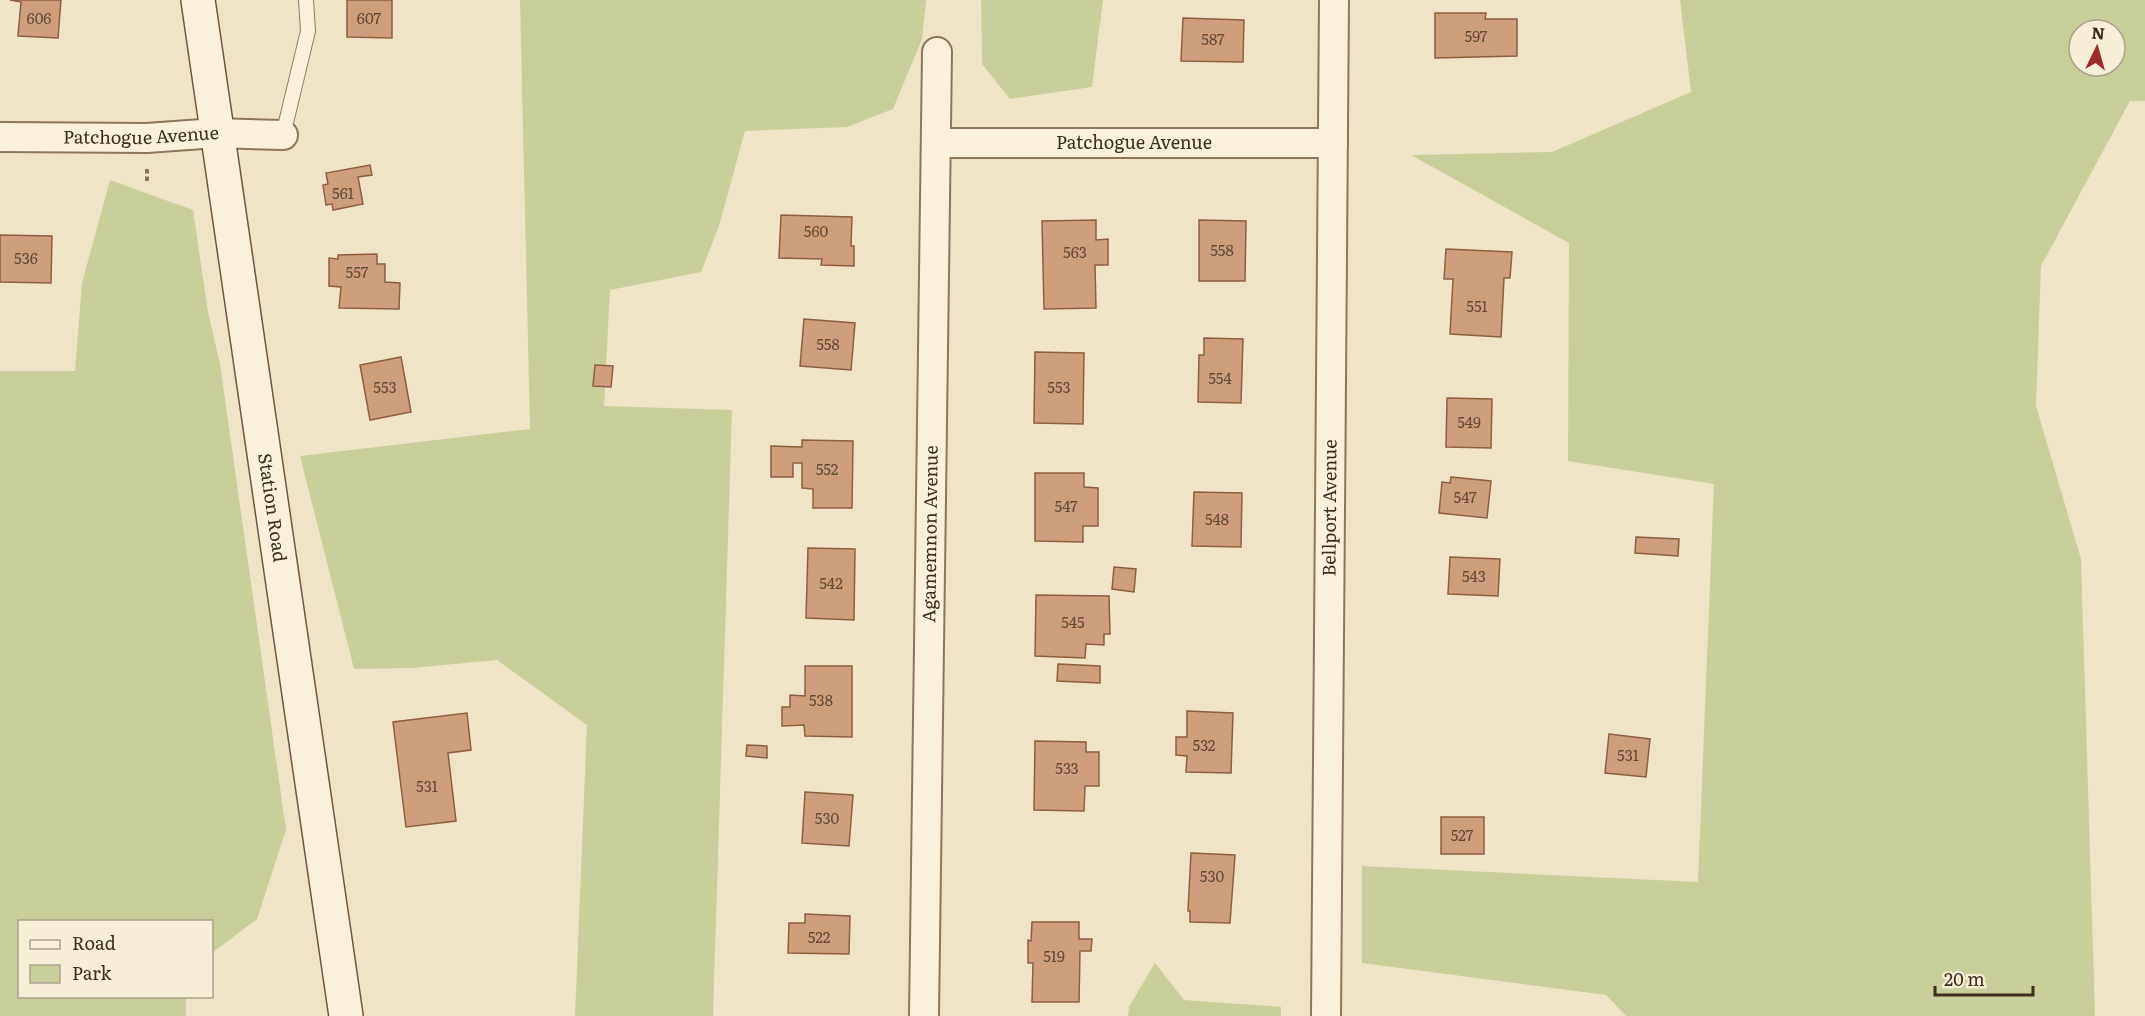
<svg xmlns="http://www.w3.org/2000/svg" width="2145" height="1016" font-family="Literata,serif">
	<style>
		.green { fill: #c9cf9b; fill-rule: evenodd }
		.building { fill: #cf9f7d; stroke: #8d5f41; stroke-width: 1.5 }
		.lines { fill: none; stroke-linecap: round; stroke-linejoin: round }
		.service-casing { stroke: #8d765c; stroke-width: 16 }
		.minor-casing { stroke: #8d765c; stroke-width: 32 }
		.secondary-casing { stroke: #6f573f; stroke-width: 36 }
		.path { stroke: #8d765c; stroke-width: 4; stroke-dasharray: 4.5 3; stroke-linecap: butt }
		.service { stroke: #faf1dc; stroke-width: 14 }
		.minor { stroke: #faf1dc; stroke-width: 28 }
		.secondary { stroke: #faf1dc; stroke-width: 33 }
		.labels { text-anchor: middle; stroke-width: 4.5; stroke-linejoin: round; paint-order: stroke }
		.number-label { font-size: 15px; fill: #624a37 }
		.street-label { font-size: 18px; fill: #3d2e20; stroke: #f7eed8 }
	</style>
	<rect width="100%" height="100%" fill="#f0e4c8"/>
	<!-- green -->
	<g class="green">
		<polygon points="520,0 926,0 922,39 893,109 847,127 745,131 719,226 701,272 610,290 604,406 732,410 713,1016 575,1016 587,725 497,660 412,668 354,669 300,456 530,429"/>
		<polygon points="981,0 1103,0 1092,87 1010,99 982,64"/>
		<path d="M 1680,0 L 2145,0 L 2145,101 L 2130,101 L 2041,266 L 2036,406 L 2081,559 L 2095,1016 L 1626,1016 L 1606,995 L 1362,963 L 1362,866 L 1698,882 L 1714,484 L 1568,461 L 1569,243 L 1411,155 L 1552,152 L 1691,92 ZM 2079,30 L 2115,30 L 2115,66 L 2079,66 Z"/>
		<polygon points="110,180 193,210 208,312 220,364 286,830 257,919 212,953 212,922 20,922 20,996 186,997 186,1016 0,1016 0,371 75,371 82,283"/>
		<polygon points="1155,963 1184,1000 1281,1007 1281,1016 1128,1016 1129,1007"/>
	</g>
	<!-- building -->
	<g class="building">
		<polygon points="10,0 61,0 58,38 18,36 21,2"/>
		<polygon points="347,0 392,0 392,38 347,37"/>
		<polygon points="1435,13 1486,13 1485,19 1517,19 1517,56 1435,58"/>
		<polygon points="1183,18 1244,20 1243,62 1181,61"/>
		<polygon points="370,165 372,175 358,177 363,204 333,210 332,204 326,205 323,185 328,184 326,173"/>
		<polygon points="781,215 852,217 851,246 854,246 854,266 821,265 822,259 779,258"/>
		<polygon points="1096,220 1096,240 1108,239 1108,265 1095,265 1096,308 1044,309 1042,221"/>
		<polygon points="1199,220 1246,221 1245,281 1199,281"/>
		<polygon points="0,235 52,236 51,283 0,282"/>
		<polygon points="1446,249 1512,252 1510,278 1504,278 1501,337 1450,334 1453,279 1444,279"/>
		<polygon points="377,254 377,264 385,264 385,282 400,283 399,309 339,308 341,287 329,286 329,258 338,259 338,255"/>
		<polygon points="804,319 855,323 851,370 800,366"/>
		<polygon points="1204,338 1243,339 1241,403 1198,402 1199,355 1204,355"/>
		<polygon points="1035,352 1084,353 1083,424 1034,423"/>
		<polygon points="401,357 411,412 370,420 360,365"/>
		<polygon points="595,365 613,366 611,387 593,386"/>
		<polygon points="1447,398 1492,399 1491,448 1446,447"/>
		<polygon points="802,440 853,441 852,508 813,508 813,489 802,488 802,463 793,463 793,477 771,477 771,446 802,447"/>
		<polygon points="1035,473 1084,473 1084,487 1098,488 1098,526 1083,526 1083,542 1035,541"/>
		<polygon points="1451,477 1491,481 1487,518 1439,513 1442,482 1450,483"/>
		<polygon points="1194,492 1242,493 1241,547 1192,546"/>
		<polygon points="1636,537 1679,539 1678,556 1635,553"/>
		<polygon points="808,548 855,549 854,620 806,618"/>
		<polygon points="1450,557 1500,559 1498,596 1448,594"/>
		<polygon points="1114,567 1136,569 1134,592 1112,589"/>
		<polygon points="1036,595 1109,596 1110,634 1104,634 1104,645 1086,644 1085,658 1035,656"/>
		<polygon points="1058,664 1100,666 1100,683 1057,681"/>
		<polygon points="805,666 852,666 852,737 805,736 804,725 782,726 782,707 790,707 790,695 805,696"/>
		<polygon points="1187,711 1233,713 1231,773 1186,772 1187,756 1176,755 1176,737 1187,737"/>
		<polygon points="467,713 471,750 448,753 456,821 406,827 393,722"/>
		<polygon points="1609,734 1650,739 1646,777 1605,773"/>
		<polygon points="1035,741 1086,742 1086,752 1099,752 1099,786 1085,786 1084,811 1034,810"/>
		<polygon points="747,745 767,746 767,758 746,756"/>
		<polygon points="805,792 853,795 849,846 802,843"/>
		<rect x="1441" y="817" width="43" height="37"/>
		<polygon points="1191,853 1235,855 1230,923 1190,922 1190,911 1188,911"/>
		<polygon points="805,914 850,916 849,954 788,953 789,923 805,923"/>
		<polygon points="1032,922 1079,922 1079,939 1092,939 1091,951 1080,951 1079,1002 1032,1002 1033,963 1028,963 1028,940 1031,941"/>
	</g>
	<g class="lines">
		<!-- service casing -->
		<g class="service-casing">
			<polyline id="service" points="283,135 308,31 306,0"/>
		</g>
		<!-- minor casing -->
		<g class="minor-casing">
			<g id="minor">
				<path id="s1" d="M 0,137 L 147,138 L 216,133 L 283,135"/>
				<path id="s2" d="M 936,143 L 1333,143"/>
				<path id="s3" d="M 924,1016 L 937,52"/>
				<path id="s4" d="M 1326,1016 L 1334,0"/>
			</g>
		</g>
		<!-- secondary casing -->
		<g class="secondary-casing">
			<g id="secondary">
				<path id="s5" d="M 198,0 L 346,1016"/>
			</g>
		</g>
		<!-- path -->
		<polyline class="path" points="147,169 147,183"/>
		<!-- service -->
		<use href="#service" class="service"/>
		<!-- minor -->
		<use href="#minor" class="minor"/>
		<!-- secondary -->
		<use href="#secondary" class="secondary"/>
	</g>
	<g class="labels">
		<!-- number labels -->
		<g class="number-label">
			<text x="39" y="24">606</text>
			<text x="369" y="24">607</text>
			<text x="1476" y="42">597</text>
			<text x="1213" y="45">587</text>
			<text x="343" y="199">561</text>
			<text x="816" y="237">560</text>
			<text x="1222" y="256">558</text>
			<text x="1075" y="258">563</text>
			<text x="26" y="264">536</text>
			<text x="357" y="278">557</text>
			<text x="1477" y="312">551</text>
			<text x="828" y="350">558</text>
			<text x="1220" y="384">554</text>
			<text x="385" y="393">553</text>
			<text x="1059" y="393">553</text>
			<text x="1469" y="428">549</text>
			<text x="827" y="475">552</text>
			<text x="1465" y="503">547</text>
			<text x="1066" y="512">547</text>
			<text x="1217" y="525">548</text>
			<text x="1474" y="582">543</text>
			<text x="831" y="589">542</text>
			<text x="1073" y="628">545</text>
			<text x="821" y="706">538</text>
			<text x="1204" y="751">532</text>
			<text x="1628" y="761">531</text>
			<text x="1067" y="774">533</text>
			<text x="427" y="792">531</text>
			<text x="827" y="824">530</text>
			<text x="1462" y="841">527</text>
			<text x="1212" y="882">530</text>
			<text x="819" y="943">522</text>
			<text x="1054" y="962">519</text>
		</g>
		<!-- street labels -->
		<g class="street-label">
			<text dy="6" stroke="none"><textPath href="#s1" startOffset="141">Patchogue Avenue</textPath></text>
			<text dy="6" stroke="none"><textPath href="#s2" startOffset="198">Patchogue Avenue</textPath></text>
			<text dy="6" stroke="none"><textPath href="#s5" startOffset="513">Station Road</textPath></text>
			<text dy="6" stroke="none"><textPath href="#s4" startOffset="508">Bellport Avenue</textPath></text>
			<text dy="6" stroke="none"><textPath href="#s3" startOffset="482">Agamemnon Avenue</textPath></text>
		</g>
	</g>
	<!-- legend -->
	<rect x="18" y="920" width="195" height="78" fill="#f7eed8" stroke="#ada18e" stroke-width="1.5"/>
	<rect x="30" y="940" width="30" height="9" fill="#faf1dc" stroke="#ada18e" stroke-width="1.5"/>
	<text x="72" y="950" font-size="18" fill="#3d2e20">Road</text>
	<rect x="30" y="965" width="30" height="18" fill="#c9cf9b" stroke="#ada18e" stroke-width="1.5"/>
	<text x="72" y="980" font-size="18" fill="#3d2e20">Park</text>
	<!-- north arrow -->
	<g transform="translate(2097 48) rotate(5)"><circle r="28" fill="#f7eed8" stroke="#ada18e" stroke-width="1.5"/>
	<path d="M0-4.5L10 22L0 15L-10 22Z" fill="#9e2a2b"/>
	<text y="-9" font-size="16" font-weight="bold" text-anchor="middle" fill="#3d2e20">N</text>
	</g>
	<!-- scale -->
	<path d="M1935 986v9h98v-9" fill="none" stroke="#3d2e20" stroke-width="3"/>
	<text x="1944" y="986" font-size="18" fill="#3d2e20" stroke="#f7eed8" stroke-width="4.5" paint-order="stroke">20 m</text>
</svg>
